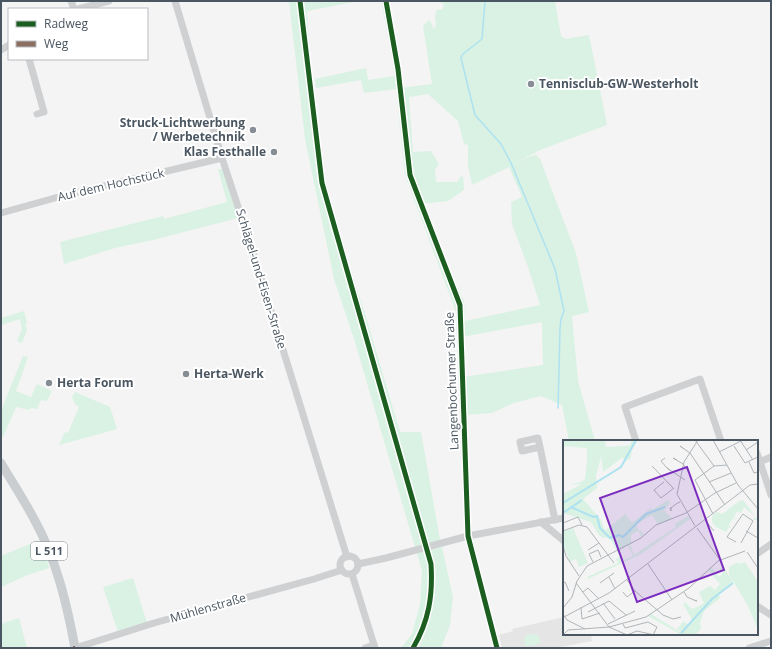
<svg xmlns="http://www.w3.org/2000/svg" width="772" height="649" font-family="'Open Sans',sans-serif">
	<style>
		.education { fill: #e6e5e6 }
		.green { fill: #d9f2e3; fill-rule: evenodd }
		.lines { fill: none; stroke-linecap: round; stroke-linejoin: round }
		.stream { stroke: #aee2f0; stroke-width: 1.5 }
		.minor { stroke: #ced0d2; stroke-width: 7 }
		.major { stroke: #caced1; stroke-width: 9 }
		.quiet { stroke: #8d6e63; stroke-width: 4; stroke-dasharray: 8 4; stroke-linecap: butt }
		.cycleway-casing { stroke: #fff; stroke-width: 8 }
		.cycleway { stroke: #1b5e20; stroke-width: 5 }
		.poi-dot { fill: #868d94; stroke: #fff; stroke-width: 1.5 }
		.labels { text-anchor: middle; stroke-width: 4; stroke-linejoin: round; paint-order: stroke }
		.shield { fill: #fff; stroke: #808990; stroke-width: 1 }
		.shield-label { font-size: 11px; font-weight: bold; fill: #4a5661 }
		.poi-label { font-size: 12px; font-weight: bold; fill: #4a5661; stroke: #fff; text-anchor: start }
		.street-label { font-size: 12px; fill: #4a5661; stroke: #fff }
		.inset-river { fill: none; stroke: #aee2f0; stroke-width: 2 }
		.inset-road { fill: none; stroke: #b0b5b9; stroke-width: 1 }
		.view { fill: #7b2cbf; fill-opacity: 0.15; stroke: #7b2cbf; stroke-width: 2 }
		.inset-edge { fill: none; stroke: #4a5661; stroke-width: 2 }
	</style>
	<rect width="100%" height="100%" fill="#f4f4f4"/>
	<!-- education -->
	<polygon class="education" points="564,617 564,634 591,634 592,641 555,648 502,648 499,635 513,631 512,629"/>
	<!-- green -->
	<g class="green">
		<polygon points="289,1 359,1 307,11 311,79 326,182 336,224 367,320 400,432 421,432 440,540 415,547 355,342 334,279 305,139"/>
		<path d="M 381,1 L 386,1 L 400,88 L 432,84 L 423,26 L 429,20 L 432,24 L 433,29 L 436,26 L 435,17 L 437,9 L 442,10 L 444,4 L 439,2 L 439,1 L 555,1 L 561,36 L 566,39 L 589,35 L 607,125 L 540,150 L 516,163 L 531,156 L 536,155 L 540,159 L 576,253 L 589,312 L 572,316 L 578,381 L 595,441 L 569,441 L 562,405 L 541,396 L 514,403 L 492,413 L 464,415 L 464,426 L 460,426 L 456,312 L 405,175 L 396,89 L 364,93 L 361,80 L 316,88 L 315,79 L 366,68 L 368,80 L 394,76 L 393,63 ZM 428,94 L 458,121 L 464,144 L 468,145 L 468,165 L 472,185 L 509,167 L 522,197 L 511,202 L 512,224 L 528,267 L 540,305 L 465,321 L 464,301 L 421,204 L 448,201 L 464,190 L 463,176 L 460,177 L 457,182 L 436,182 L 435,169 L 439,164 L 431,151 L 413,152 L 409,97 ZM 542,322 L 543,365 L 463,377 L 462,337 Z"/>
		<polygon points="218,169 221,169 224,171 238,218 153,240 115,248 64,264 60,242 163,216 164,219 227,202"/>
		<polygon points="24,311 27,323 25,324 27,330 22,343 17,341 22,329 20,319 1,325 1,318"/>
		<polygon points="23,356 28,357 16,391 31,397 37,384 52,391 47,401 41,400 37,409 31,408 29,410 16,407 3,437 1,432 1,411"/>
		<polygon points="75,392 110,407 117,429 59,445 65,432 68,433 79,407 75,404 72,397"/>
		<polygon points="39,540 45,553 49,568 25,576 1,587 1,556"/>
		<polygon points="442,547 453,597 450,625 441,648 401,648 412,634 420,604 422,571 417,553"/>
		<polygon points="133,578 147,623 118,632 103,587"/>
		<polygon points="19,618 27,648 1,648 1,624"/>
		<polygon points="527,634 538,635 540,639 540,642 536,645 525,646 524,638"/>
	</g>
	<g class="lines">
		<!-- stream -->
		<polyline class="stream" points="485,1 482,39 463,54 461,58 475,115 501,144 511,163 555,269 564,311 561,319 560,329 558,408"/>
		<!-- minor -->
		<g class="minor">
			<polyline points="71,1 74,9"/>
			<polyline points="175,1 222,158 251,246 347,557"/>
			<polyline points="386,1 398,69 410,175 460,305 468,536 497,648"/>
			<polyline points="78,9 109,1"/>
			<polyline points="1,50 9,45"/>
			<polyline points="29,59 44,112 37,114"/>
			<polyline points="1,213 62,196 222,158"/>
			<polyline points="636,441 625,407 700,379 721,441"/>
			<path d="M 540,447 L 522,451 L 520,442 L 538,438 C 544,465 549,492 555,520"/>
			<polyline points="757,453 771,495"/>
			<polyline points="757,463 771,457"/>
			<polyline points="541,522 564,541"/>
			<polyline points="757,554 771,544"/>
			<circle cx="349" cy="565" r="9"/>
			<polyline points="358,564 386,558 468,536 564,518"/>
			<polyline points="352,574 375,648"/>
			<polyline points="757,606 771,615"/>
			<polyline points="75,648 154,623 314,579 342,570"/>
			<polyline points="365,648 374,645"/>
			<polyline points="749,648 771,641"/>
		</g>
		<!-- major -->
		<path class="major" d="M 1,463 C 12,482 24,500 34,519 C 56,558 67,604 75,648"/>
		<!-- quiet -->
		<polyline class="quiet" points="73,648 75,648"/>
		<!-- cycleway casing -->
		<g class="cycleway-casing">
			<g id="cycleway">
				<path d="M 300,1 L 322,183 L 431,564 C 433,595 429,621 413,648"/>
				<polyline points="386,1 398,69 410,175 460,305 468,536 497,648"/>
			</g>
		</g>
		<!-- cycleway -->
		<use href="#cycleway" class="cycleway"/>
	</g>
	<!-- markers -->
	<g class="poi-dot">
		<circle cx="531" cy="84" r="4"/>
		<circle cx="253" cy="130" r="4"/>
		<circle cx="274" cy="152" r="4"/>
		<circle cx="186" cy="374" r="4"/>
		<circle cx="49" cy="383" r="4"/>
	</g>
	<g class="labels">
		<!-- shield labels -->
		<rect class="shield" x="31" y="542" width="36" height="18" rx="3"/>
		<g class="shield-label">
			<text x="49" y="555">L 511</text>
		</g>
		<!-- poi labels -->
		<g class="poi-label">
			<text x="539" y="88">Tennisclub-GW-Westerholt</text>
			<text x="245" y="127" text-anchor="end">Struck-Lichtwerbung<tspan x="245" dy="14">/ Werbetechnik</tspan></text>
			<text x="266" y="156" text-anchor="end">Klas Festhalle</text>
			<text x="194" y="378">Herta-Werk</text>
			<text x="57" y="387">Herta Forum</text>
		</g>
		<!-- street labels -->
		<g class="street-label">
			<text transform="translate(111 185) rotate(-13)" y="4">Auf dem Hochstück</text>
			<text transform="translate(261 279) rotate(73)" y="4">Schlägel-und-Eisen-Straße</text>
			<text transform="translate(452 381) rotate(-92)" y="4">Langenbochumer Straße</text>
			<text transform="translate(208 608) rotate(-16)" y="4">Mühlenstraße</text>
		</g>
	</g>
	<!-- overview -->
	<g transform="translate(563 440)">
		<rect width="195" height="195" fill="#f4f4f4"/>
		<path d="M 0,0 L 42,0 L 43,7 L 62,6 L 67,5 L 69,0 L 75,0 L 69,10 L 67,21 L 65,19 L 61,23 L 60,17 L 40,32 L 38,16 L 33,36 L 34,48 L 20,59 L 38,80 L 42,91 L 62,74 L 69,83 L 88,68 L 89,70 L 105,60 L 107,63 L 101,70 L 109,79 L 94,85 L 67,104 L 71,115 L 113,87 L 112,84 L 125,76 L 127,79 L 78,114 L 25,139 L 24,137 L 55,123 L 53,119 L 56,117 L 59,120 L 46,97 L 40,98 L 35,94 L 28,82 L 0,73 L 0,54 L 19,44 L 7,45 L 18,42 L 22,39 L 24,21 L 24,8 L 0,6 ZM 89,75 L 95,84 L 81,95 L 77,90 L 75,91 L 78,94 L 75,99 L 68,102 L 68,95 L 76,90 L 72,85 ZM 65,105 L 70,116 L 61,120 L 56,111 ZM 178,60 L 180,60 L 195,80 L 190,80 L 193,77 L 181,67 L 178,73 L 174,71 L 171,77 L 174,79 L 170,77 L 173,80 L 170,78 L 166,85 L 169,89 L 166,87 L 163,92 L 153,87 L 149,82 L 149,76 L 154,72 L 159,74 L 164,71 L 164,74 L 164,70 ZM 10,88 L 25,123 L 16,127 L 13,119 L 7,122 L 0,104 L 0,92 ZM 175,122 L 177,124 L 182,122 L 195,142 L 195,190 L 184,164 L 167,136 L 170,142 L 156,155 L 157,158 L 141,171 L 137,183 L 138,189 L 132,195 L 119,195 L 85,176 L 88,174 L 117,192 L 122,186 L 117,191 L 114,189 L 119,183 L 121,181 L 125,185 L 130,181 L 120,164 L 122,162 L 129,169 L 136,166 L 141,163 L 136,152 L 147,146 L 152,150 L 157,144 L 145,130 L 148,127 L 156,137 L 160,133 L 156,129 L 160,126 L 166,136 L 166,127 Z" fill="#d9f2e3" fill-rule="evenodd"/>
		<path class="inset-river" d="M 0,63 L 58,27 L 73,0M 8,67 L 30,77 L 34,76 L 37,88 L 47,98 L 56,95 L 60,97 L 83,74 L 102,67M 0,73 L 19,60M 118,193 L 149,159 L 170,143"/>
		<path class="inset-road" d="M 132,0 L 151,26M 150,0 L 175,45 L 195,69M 177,0 L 190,20M 171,6 L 182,23 L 195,17M 121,9 L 117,6 L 127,13 L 162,65M 183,10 L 195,2M 156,12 L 180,0M 102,18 L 98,21 L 104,28M 114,20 L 110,18 L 120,24 L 127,34M 186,22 L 191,33 L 195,32M 89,26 L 111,49M 108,31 L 104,28 L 122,40M 101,42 L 91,50 L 98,58 L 111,48M 146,42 L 168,33M 108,68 L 108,71 L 107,68 L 108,68 L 113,64 L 117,62M 150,74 L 132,40 L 151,26 L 164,25M 142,80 L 151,91M 0,83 L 15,77 L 19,85M 132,86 L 114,54 L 121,22 L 135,0M 134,88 L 157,120M 0,91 L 16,85 L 24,87 L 51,123M 183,91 L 195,98M 173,102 L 164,97 L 180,74 L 190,81 L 178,103M 0,106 L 3,116 L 16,136M 25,110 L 36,103M 184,112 L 195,128M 30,122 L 26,114 L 35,110 L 38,117M 85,124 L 109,160M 46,137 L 52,149M 64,140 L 72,151 L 100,175 L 110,179 L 118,177M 0,143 L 2,142 L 6,151M 13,143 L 46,187M 37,143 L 51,133M 20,152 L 25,148 L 35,158M 60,152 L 64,157 L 72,151M 121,152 L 124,157 L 131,160 L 133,161 L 134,161 L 131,160M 40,163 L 52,179M 18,167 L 19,179 L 37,173M 0,168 L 9,157 L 14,141 L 24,126 L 78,98 L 93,85 L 123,73 L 152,53 L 173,43M 25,172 L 46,161 L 63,175M 0,174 L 4,180 L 22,189M 1,177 L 46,153 L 187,45 L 195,44M 45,184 L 72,171M 60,184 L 62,188 L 85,182 L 94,187 L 90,195M 46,187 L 64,195M 19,189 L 46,187 L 83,177 L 126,148 L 155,121 L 182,111M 0,195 L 5,190 L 19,189M 64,195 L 74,191 L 91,195"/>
		<path class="view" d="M 124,27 L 161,130 L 74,162 L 37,58 Z"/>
		<rect width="195" height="195" class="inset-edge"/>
	</g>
	<!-- border -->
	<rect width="772" height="649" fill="none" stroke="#4a5661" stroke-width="4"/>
	<!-- legend -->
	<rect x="8" y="8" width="140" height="52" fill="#ffffff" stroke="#b7bbc0"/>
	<rect x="16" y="21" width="20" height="6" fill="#1b5e20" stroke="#b7bbc0"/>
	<text x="44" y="28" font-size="12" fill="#4a5661">Radweg</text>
	<rect x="16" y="41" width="20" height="6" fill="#8d6e63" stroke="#b7bbc0"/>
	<text x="44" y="48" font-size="12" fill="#4a5661">Weg</text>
</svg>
